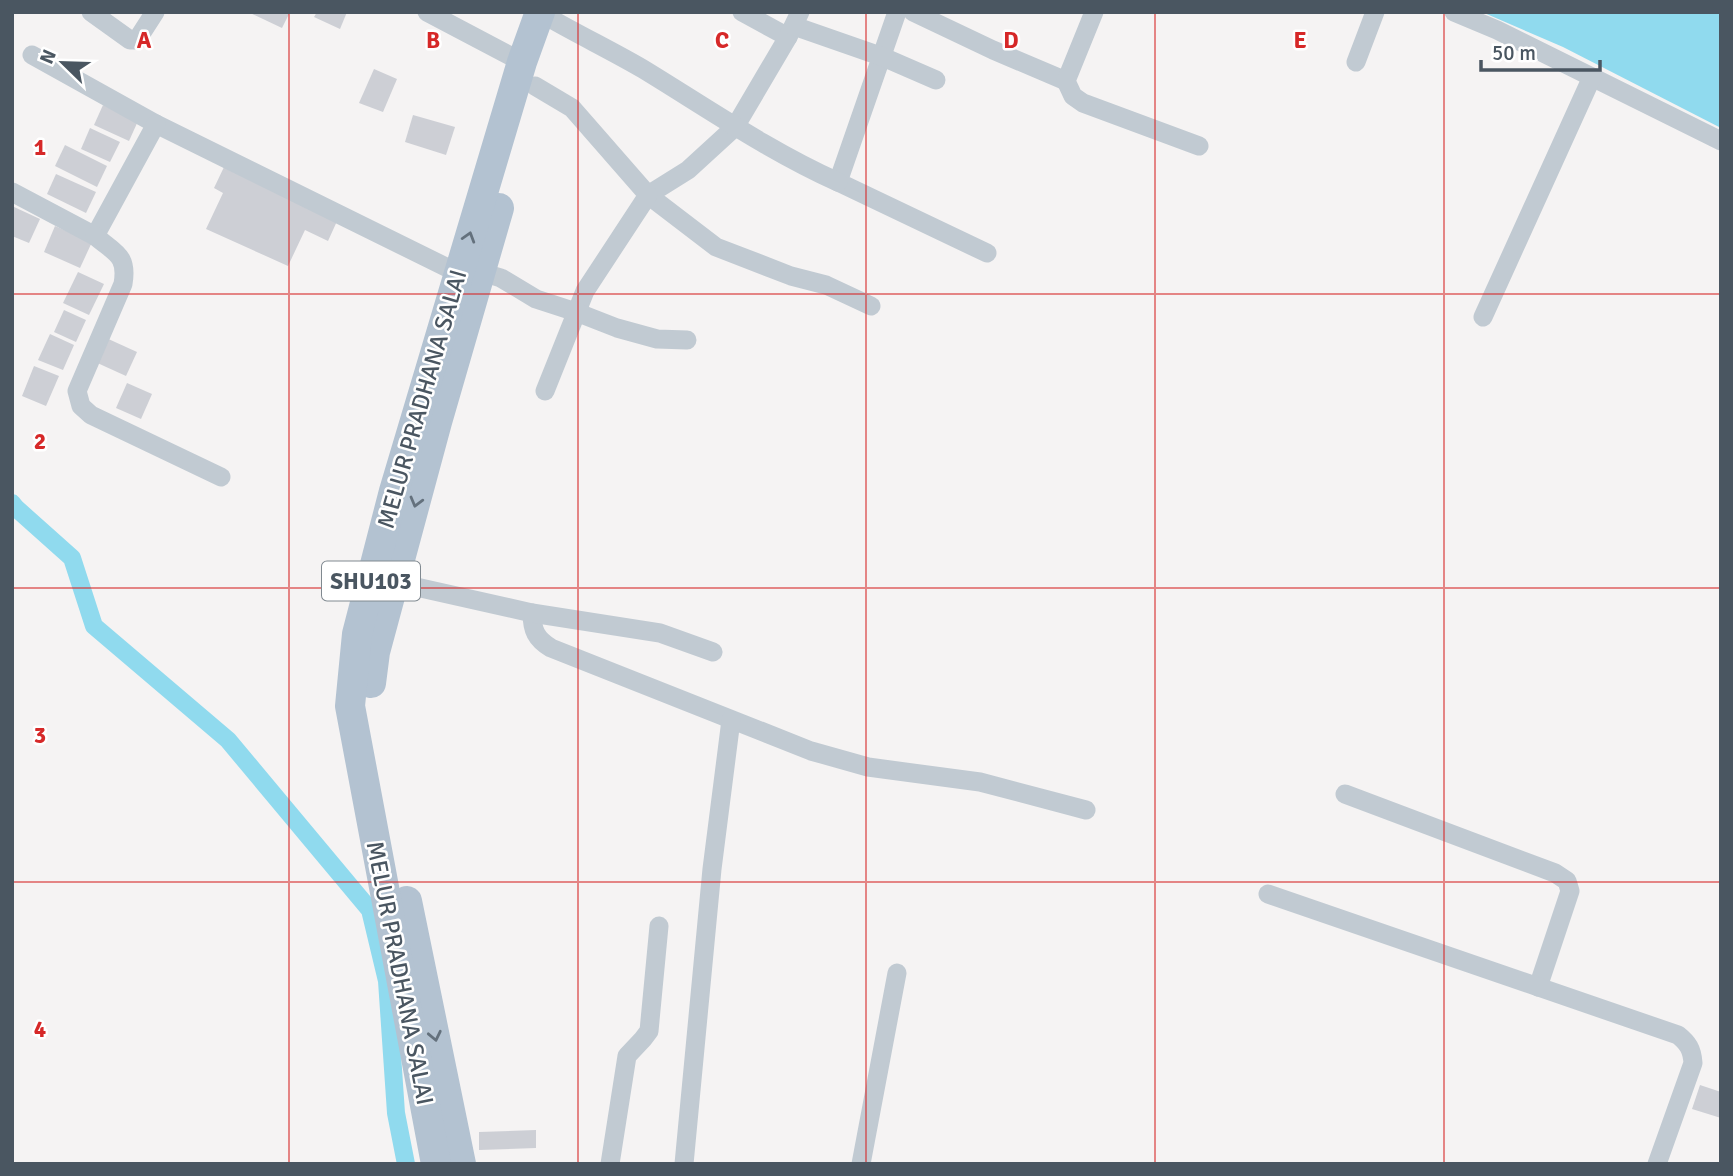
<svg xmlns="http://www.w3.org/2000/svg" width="1733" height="1176" font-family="Signika,sans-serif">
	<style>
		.water { fill: #90daee }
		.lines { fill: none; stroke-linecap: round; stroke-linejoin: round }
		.canal { stroke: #90daee; stroke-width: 18 }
		.building { fill: #cdcfd5 }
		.minor { stroke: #c1cad2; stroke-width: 19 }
		.primary { stroke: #b3c2d1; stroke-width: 30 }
		.oneway { stroke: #64717d }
		.grid { fill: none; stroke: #d62828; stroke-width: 2; stroke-opacity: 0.55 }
		.labels { text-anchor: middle; stroke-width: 5; stroke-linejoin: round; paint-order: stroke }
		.shield { fill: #fff; stroke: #808990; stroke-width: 2 }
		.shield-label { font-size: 23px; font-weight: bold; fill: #4a5661 }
		.street-label { font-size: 24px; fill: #4a5661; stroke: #fff }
		.grid-label { font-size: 23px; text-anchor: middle; font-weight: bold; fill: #d62828; stroke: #fff; stroke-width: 5; stroke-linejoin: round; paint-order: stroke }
	</style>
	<rect width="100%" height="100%" fill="#f5f3f3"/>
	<!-- water -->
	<polygon class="water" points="1482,12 1721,12 1721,128 1563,47"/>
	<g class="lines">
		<!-- canal -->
		<polyline class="canal" points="12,503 16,508 72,558 94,626 228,740 370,910 387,981 396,1113 406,1164"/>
	</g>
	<!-- building -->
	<g class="building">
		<polygon points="248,12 290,12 282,28"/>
		<polygon points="317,12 347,12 340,29 314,17"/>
		<polygon points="374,69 397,79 383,112 359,103"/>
		<polygon points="103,105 138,121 129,141 94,125"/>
		<polygon points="413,115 455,127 446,155 405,142"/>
		<polygon points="90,128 120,142 110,162 81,149"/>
		<polygon points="65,145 107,166 97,187 55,166"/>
		<polygon points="224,167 338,219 328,241 305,230 288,266 206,229 223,193 214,188"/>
		<polygon points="56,174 96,192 86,213 47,194"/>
		<polygon points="12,206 40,219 29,243 12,236"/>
		<polygon points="55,226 92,242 80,268 44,252"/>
		<polygon points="78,272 104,284 89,315 63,303"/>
		<polygon points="64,310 86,320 76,342 54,332"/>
		<polygon points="50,334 74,345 63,370 38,360"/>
		<polygon points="104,337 137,352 126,376 93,361"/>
		<polygon points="34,366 59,376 46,406 22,396"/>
		<polygon points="127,383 152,394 141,419 116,408"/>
		<polygon points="1700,1085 1721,1092 1721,1118 1692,1109"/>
		<polygon points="536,1130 536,1148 479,1150 479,1132"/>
	</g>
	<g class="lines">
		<!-- minor -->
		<g class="minor">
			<polyline points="91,12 130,40 137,40 155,12"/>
			<polyline points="427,12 522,62"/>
			<polyline points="742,12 788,37"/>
			<polyline points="800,12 788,37 735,127 688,170 648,195 716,247 791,276 826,285 871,306"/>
			<polyline points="897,12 838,182 987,253"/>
			<polyline points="913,12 993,50 1066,81"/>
			<polyline points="1094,12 1066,81 1073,96 1083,103 1199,146"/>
			<polyline points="1454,12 1497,30 1721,141"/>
			<path d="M 553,20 C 583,37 614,52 643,69 C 707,108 769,151 838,182"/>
			<polyline points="794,26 883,57 936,80"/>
			<polyline points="32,55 156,124 458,273"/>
			<polyline points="1356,62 1375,12"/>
			<polyline points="535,86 572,108 648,195 585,291 545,391"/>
			<polyline points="12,192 95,236 156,124"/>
			<path d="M 95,236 C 115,253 128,255 123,284 L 77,391 L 81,406 L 91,415 L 221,477"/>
			<polyline points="481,272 501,278 536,299 576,312 617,328 657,339 687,340"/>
			<polyline points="1483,317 1592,77"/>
			<path d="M 394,582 L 532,613 C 532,630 536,639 551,648 L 811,751 L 868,767 L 980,782 L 1086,810"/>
			<polyline points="532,613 660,633 713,652"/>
			<polyline points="1345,794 1555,873 1567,881 1570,891 1538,987"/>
			<path d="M 1268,894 L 1678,1035 C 1688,1043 1692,1049 1693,1063 L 1657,1164"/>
			<polyline points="610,1164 627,1056 643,1039 649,1031 659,926"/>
			<polyline points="684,1164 712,869 731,720"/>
			<polyline points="861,1164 897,973"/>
		</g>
		<!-- primary -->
		<g class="primary">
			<polyline points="371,683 375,652 437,422 499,208"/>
			<polyline points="407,901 461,1164"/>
			<polyline points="436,1164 350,706 357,634 394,491 522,62 540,12"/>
		</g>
	</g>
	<!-- one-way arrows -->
	<defs><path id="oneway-chevron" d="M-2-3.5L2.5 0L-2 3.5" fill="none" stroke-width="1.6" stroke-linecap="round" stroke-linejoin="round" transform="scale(1.75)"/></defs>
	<g class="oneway">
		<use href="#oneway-chevron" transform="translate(469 237) rotate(-73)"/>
		<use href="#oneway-chevron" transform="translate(416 502) rotate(105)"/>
		<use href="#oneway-chevron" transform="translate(435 1036) rotate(78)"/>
	</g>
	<!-- grid -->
	<path class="grid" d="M 289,12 L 289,1164M 578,12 L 578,1164M 866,12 L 866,1164M 1155,12 L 1155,1164M 1444,12 L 1444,1164M 12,294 L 1721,294M 12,588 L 1721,588M 12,882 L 1721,882"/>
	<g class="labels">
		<!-- shield labels -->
		<rect class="shield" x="322" y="561.5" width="98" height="39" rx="5"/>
		<g class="shield-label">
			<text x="371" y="589">SHU103</text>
		</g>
		<!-- street labels -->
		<g class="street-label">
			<text transform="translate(422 399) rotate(-74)" y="8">MELUR PRADHANA SALAI</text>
			<text transform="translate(400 973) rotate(79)" y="8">MELUR PRADHANA SALAI</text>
		</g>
	</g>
	<g class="grid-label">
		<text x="144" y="48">A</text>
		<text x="433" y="48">B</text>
		<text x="722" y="48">C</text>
		<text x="1011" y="48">D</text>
		<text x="1300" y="48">E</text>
		<text x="40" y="155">1</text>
		<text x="40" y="449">2</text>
		<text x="40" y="743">3</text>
		<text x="40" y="1037">4</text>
	</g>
	<!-- border -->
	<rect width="1733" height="1176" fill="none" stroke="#4a5661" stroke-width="28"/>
	<!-- north arrow -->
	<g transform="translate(63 63) rotate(293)" stroke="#ffffff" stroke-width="5" paint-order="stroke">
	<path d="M0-5L12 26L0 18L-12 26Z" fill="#4a5661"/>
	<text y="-10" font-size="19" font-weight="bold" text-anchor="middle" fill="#4a5661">N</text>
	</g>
	<!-- scale -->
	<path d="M1481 60v10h119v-10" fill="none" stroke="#4a5661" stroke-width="3.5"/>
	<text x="1492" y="60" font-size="21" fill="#4a5661" stroke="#ffffff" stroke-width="5" paint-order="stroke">50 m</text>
</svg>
